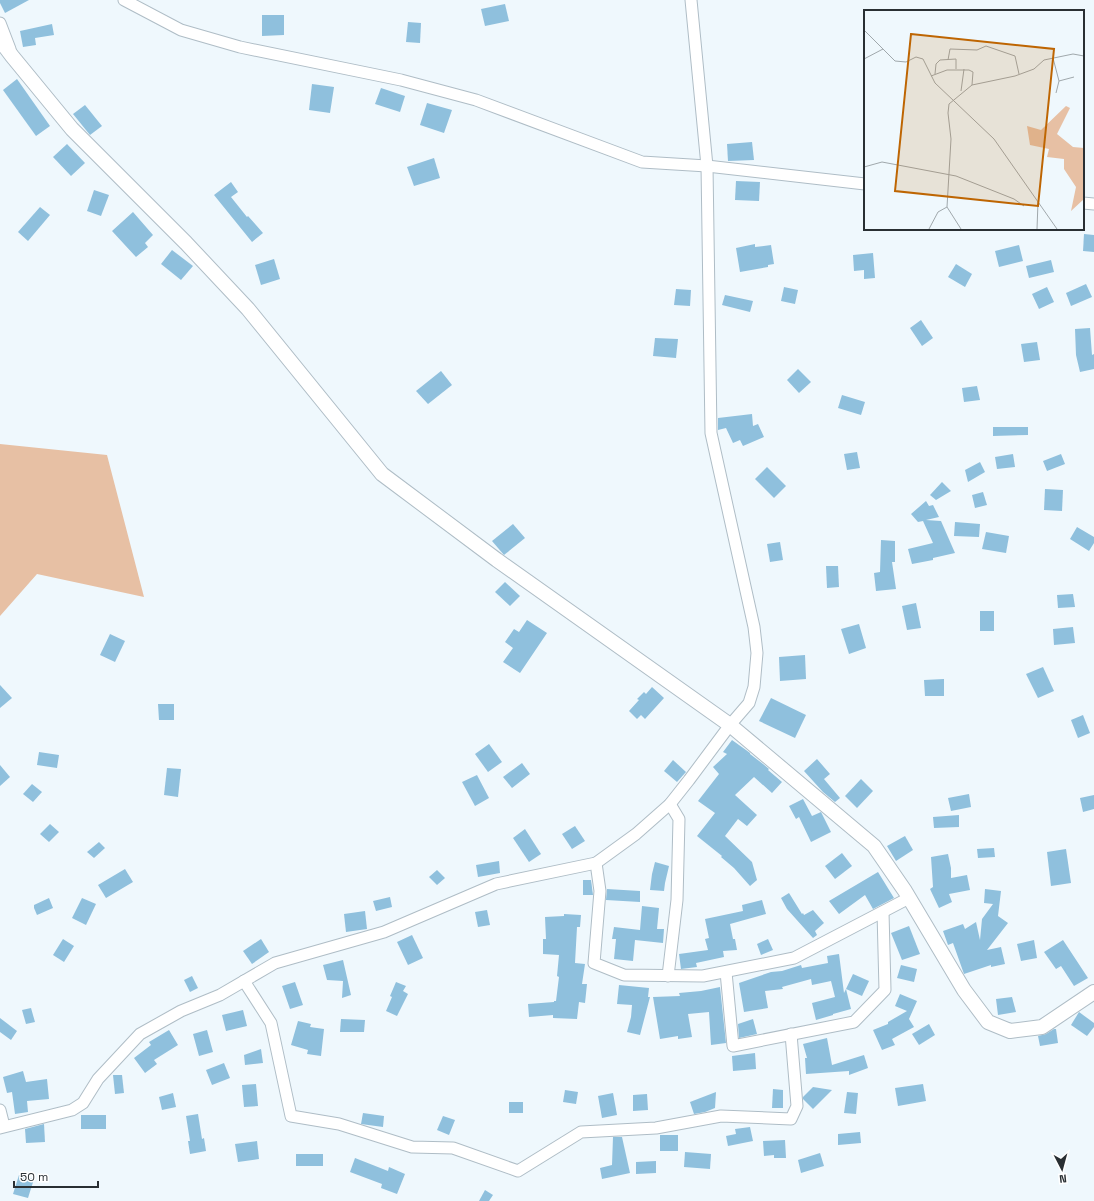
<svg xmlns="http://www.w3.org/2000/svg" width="1094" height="1201" font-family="'Space Grotesk',sans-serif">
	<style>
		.green { fill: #e7c0a4 }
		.building { fill: #8fc0dd }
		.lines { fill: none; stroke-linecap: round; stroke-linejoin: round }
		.minor-casing { stroke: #afbdc6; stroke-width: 13 }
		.tertiary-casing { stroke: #afbdc6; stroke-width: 16 }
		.minor { stroke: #fff; stroke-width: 11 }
		.tertiary { stroke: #fff; stroke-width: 14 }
		.inset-road { fill: none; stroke: #a0a8ac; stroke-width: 1 }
		.view { fill: #be6502; fill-opacity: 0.15; stroke: #be6502; stroke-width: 2 }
		.inset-edge { fill: none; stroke: #292f33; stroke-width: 2 }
	</style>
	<rect width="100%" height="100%" fill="#eff8fd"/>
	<!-- green -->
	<polygon class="green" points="0,444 107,455 144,597 37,574 0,616"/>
	<!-- building -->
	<g class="building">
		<polygon points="0,0 29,0 5,13 0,3"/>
		<polygon points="505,4 509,21 485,26 481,9"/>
		<polygon points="262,15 284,15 284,35 262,36"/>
		<polygon points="408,22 421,23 420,43 406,42"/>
		<polygon points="52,24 54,35 35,38 36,45 23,47 20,31"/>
		<polygon points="17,79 50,126 36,136 3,90"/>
		<polygon points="312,84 334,87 330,113 309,110"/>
		<polygon points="381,88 405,96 400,112 375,104"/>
		<polygon points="427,103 452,110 444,133 420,125"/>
		<polygon points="85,105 102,126 90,135 73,114"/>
		<polygon points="752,142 754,160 728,161 727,144"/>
		<polygon points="67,144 85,163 71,176 53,157"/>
		<polygon points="434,158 440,178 414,186 407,167"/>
		<polygon points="736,181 760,182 759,201 735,200"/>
		<polygon points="231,182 238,192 231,197 247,217 248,216 263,233 252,242 214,195"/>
		<polygon points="94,190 109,195 101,216 87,211"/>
		<polygon points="40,207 50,215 28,241 18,232"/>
		<polygon points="133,212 153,235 145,243 148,247 136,257 112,231"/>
		<polygon points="1084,234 1094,235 1094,252 1083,251"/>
		<polygon points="755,244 755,247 771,245 774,264 768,265 768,267 740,272 736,248"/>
		<polygon points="1019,245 1023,261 999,267 995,251"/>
		<polygon points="172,250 193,266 181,280 161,264"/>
		<polygon points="873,253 875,278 864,279 864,270 854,271 853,255"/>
		<polygon points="274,259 280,279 261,285 255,265"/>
		<polygon points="1051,260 1054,272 1029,278 1026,266"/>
		<polygon points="956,264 972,274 965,287 948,277"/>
		<polygon points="1086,284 1092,297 1071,306 1066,293"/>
		<polygon points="784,287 798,290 795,304 781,301"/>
		<polygon points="1047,287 1054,302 1039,309 1032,294"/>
		<polygon points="676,289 691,290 690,306 674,305"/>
		<polygon points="725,295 753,301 750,312 722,305"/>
		<polygon points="921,320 933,338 922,346 910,328"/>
		<polygon points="1090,328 1092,355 1094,354 1094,369 1080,372 1076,355 1075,329"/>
		<polygon points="655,338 678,339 676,358 653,356"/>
		<polygon points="1037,342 1040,360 1024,362 1021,344"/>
		<polygon points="798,369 811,382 799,393 787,380"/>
		<polygon points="441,371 452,385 428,404 416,391"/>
		<polygon points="977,386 980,400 964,402 962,388"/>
		<polygon points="842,395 865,402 861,415 838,408"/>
		<polygon points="752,414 753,426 758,424 764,437 743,446 740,440 733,443 726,428 718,430 718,418"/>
		<polygon points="993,427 1028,427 1028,435 993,436"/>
		<polygon points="857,452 860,468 847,470 844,454"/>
		<polygon points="1013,454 1015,467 997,469 995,457"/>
		<polygon points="1061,454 1065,464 1047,471 1043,461"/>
		<polygon points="980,462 985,472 968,482 965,470"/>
		<polygon points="767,467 786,486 774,498 755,479"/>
		<polygon points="942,482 951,491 936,500 930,495"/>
		<polygon points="1045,489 1063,490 1062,511 1044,510"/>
		<polygon points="983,492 987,505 975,508 972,495"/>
		<polygon points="926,501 929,506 933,505 939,517 926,520 941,521 955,553 933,558 933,560 912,564 908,549 933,543 923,521 918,522 911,514"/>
		<polygon points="955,522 980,524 979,537 954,536"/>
		<polygon points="513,524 525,538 504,555 492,541"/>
		<polygon points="1077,527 1094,537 1094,543 1089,551 1070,539"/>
		<polygon points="986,532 1009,536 1006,553 982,549"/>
		<polygon points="881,540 895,541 895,562 892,562 896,589 876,591 874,573 880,572"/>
		<polygon points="780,542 783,560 770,562 767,544"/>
		<polygon points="826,566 838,566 839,587 827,588"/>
		<polygon points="505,582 520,596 510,606 495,592"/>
		<polygon points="1073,594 1075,607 1058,608 1057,595"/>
		<polygon points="916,603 921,628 907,630 902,606"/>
		<rect x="980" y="611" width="14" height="20"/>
		<polygon points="527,620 547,633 520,673 503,662 513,648 505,642 514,629 519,632"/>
		<polygon points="859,624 866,648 849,654 841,629"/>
		<polygon points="1073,627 1075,643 1054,645 1053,629"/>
		<polygon points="110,634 125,641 115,662 100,655"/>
		<polygon points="805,655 806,679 780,681 779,657"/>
		<polygon points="1043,667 1054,691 1038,698 1026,674"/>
		<polygon points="944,679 944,696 925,696 924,680"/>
		<polygon points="0,685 12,698 0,708"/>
		<polygon points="652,687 664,698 645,719 641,715 637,719 629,711 639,700 637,699 644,692 646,694"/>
		<polygon points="771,698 806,715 795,738 759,721"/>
		<polygon points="158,704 174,704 174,720 159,720"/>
		<polygon points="1083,715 1090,733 1078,738 1071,720"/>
		<polygon points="732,740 746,750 750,753 750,754 763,764 769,769 768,770 782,782 772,793 754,777 735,795 757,815 747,826 738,819 725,836 752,862 757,880 750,886 734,868 721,857 722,856 697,836 715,813 698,801 719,774 713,767 727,754 723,752"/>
		<polygon points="489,744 502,762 488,772 475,754"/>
		<polygon points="39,752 59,755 57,768 37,765"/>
		<polygon points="817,759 830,774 824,779 840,798 835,802 823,792 804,771"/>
		<polygon points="673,760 686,772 677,782 664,771"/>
		<polygon points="522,763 530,774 512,788 503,777"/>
		<polygon points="0,765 10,777 0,786"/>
		<polygon points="167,768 181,769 178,797 164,795"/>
		<polygon points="477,775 489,798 475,806 462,782"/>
		<polygon points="861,779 873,791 857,808 845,796"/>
		<polygon points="32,784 42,792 33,802 23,794"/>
		<polygon points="969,794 971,807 951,811 948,798"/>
		<polygon points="1094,795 1094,809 1083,812 1080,798"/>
		<polygon points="803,799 812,816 821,812 831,832 811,842 799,817 796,819 789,806"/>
		<polygon points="959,815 959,827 934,828 933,817"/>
		<polygon points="50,824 59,832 49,842 40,834"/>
		<polygon points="575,826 585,841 572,849 562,834"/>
		<polygon points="525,829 541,854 529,862 513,838"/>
		<polygon points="905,836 913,850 896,861 887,846"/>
		<polygon points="99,842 105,848 94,858 87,852"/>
		<polygon points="994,848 995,857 978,858 977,849"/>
		<polygon points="1066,849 1071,883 1051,886 1047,852"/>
		<polygon points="842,853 852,866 835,879 825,866"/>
		<polygon points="948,854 951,868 951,878 967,875 970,890 949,894 952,902 939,908 930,889 933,887 931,857"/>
		<polygon points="499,861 500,873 478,877 476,865"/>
		<polygon points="655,862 669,866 665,883 664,891 650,890 652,874"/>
		<polygon points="125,869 133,882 106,898 98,885"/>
		<polygon points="437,870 445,878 437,885 429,877"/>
		<polygon points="878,872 894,898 873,909 865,895 839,914 829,901"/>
		<polygon points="583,880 591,880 593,895 583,895"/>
		<polygon points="607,889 640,891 640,902 606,900"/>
		<polygon points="985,889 1001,891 998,916 1008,923 987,950 1001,947 1005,964 991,967 991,965 964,974 953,943 948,945 943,931 963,924 965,929 976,922 980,940 982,919 993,904 984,903"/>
		<polygon points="789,893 802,914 803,913 804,915 813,910 824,923 815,931 817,935 813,938 787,909 781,898"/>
		<polygon points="390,897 392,907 376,911 373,901"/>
		<polygon points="49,898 53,908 37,915 34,908 34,905"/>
		<polygon points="82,898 96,904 86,925 72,918"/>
		<polygon points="762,900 766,914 730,924 733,939 735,939 737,950 723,951 724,957 696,963 697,967 681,969 679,954 708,950 705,939 709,938 705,919 743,911 742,905"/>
		<polygon points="642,906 659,908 657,929 664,929 663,943 635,940 633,961 614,959 616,939 612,939 614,927 640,930"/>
		<polygon points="487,910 490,925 478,927 475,912"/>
		<polygon points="365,911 367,929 346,932 344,914"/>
		<polygon points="564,914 581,915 580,927 577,927 575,963 585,964 582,984 587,984 585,1003 579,1002 577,1019 553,1018 553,1015 529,1017 528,1004 554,1002 554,1001 556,1001 559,977 557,976 559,955 543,954 543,939 546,939 545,917 564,916"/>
		<polygon points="909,926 920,954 902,960 891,933"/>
		<polygon points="412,935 423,958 408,965 397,942"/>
		<polygon points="63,939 74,946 64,962 53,955"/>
		<polygon points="261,939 269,952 252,964 243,951"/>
		<polygon points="768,939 773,950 761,955 757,944"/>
		<polygon points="1034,940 1037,958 1021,961 1017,944"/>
		<polygon points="1063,940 1088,978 1074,986 1061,966 1056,969 1044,952"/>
		<polygon points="839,954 844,993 846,989 851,1009 833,1014 833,1015 816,1020 812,1003 835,997 831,981 812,985 811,979 782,987 783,989 765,991 768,1008 744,1012 739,983 771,972 782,971 801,965 802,968 828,963 827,956"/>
		<polygon points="343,960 351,995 342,998 343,981 327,980 323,965"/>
		<polygon points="901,965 917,969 914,982 897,978"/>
		<polygon points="853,974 869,981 862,996 846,989"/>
		<polygon points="192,976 198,988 190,992 184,980"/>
		<polygon points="295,982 303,1005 290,1009 282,986"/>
		<polygon points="396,982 406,986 403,991 408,994 397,1016 386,1011 392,997 390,996"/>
		<polygon points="619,985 649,988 648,997 650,997 640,1035 627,1032 631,1017 632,1005 617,1004"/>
		<polygon points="720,987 726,1043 711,1045 709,1012 688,1014 692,1037 678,1039 678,1036 660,1039 653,997 680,996 679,993 701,991"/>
		<polygon points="900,994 917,1001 909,1019 914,1027 892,1039 895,1045 882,1050 873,1030 888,1024 888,1022 907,1011 895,1006"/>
		<polygon points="1012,997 1016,1012 998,1015 996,999"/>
		<polygon points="31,1008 35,1022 26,1024 22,1010"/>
		<polygon points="243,1010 247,1026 226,1031 222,1015"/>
		<polygon points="1079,1012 1094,1023 1094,1027 1087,1036 1071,1025"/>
		<polygon points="0,1018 17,1031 11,1040 0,1032"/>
		<polygon points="341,1019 365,1020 364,1032 340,1032"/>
		<polygon points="753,1019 757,1034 739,1038 738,1024"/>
		<polygon points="298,1021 311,1024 310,1027 324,1029 321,1056 307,1054 308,1050 291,1045"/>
		<polygon points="929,1024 935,1035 919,1045 912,1034"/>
		<polygon points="1054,1029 1056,1029 1058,1043 1040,1046 1038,1036 1046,1034"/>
		<polygon points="169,1030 178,1045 154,1060 157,1064 145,1073 134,1058 151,1045 149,1042"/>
		<polygon points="207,1030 213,1052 199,1056 193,1034"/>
		<polygon points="827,1038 832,1065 864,1055 868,1068 849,1075 849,1071 806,1074 805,1058 807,1058 803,1044"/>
		<polygon points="261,1049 263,1063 245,1065 244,1055"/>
		<polygon points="755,1053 756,1069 733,1071 732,1056"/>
		<polygon points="224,1063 230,1078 212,1085 206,1070"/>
		<polygon points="23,1071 26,1082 47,1079 49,1099 27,1101 28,1112 15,1114 12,1092 7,1093 3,1077"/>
		<polygon points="113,1075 122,1075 124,1093 115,1094"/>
		<polygon points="256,1084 258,1106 244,1107 242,1085"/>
		<polygon points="923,1084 926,1101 898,1106 895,1088"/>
		<polygon points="813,1087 832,1090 813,1109 803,1099 803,1097"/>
		<polygon points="773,1089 783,1090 783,1108 772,1108"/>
		<polygon points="565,1090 578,1092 576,1104 563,1102"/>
		<polygon points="716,1092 715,1108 705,1112 694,1114 690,1102"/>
		<polygon points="847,1092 858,1093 856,1114 844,1113"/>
		<polygon points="173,1093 176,1107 162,1110 159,1097"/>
		<polygon points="613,1093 617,1115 602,1118 598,1096"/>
		<polygon points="647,1094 648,1110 633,1111 633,1095"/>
		<rect x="509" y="1102" width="14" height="11"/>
		<polygon points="363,1113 384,1116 383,1127 361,1124"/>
		<polygon points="198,1114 202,1139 204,1138 206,1151 190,1154 188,1141 190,1141 186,1116"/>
		<rect x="81" y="1115" width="25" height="14"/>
		<polygon points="443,1116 455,1120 449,1135 437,1130"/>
		<polygon points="44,1124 45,1142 26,1143 25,1129"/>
		<polygon points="750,1127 753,1141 728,1146 726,1136 736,1134 735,1129"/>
		<polygon points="860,1132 861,1143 838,1145 838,1134"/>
		<rect x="660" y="1135" width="18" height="16"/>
		<polygon points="613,1137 622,1137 630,1173 602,1179 600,1168 612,1165"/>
		<polygon points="785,1140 786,1158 774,1158 774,1155 764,1156 763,1141"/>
		<polygon points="257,1141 259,1159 238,1162 235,1144"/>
		<polygon points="685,1152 711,1154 710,1169 684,1167"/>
		<polygon points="820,1153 824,1166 801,1173 798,1160"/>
		<rect x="296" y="1154" width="27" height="12"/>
		<polygon points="355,1158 388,1171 389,1167 405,1174 397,1194 381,1188 382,1184 350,1172"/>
		<polygon points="656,1161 656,1173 636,1174 636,1162"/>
		<polygon points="19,1175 34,1179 28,1198 13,1194"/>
		<polygon points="485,1190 493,1195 489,1201 479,1201"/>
	</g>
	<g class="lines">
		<!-- minor casing -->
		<g class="minor-casing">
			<g id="minor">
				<polyline points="124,0 181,30 240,47 401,80 476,100 642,162 707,166 865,184"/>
				<polyline points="0,23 10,49"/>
				<polyline points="1083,203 1094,204"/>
				<polyline points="596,863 600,891 594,963 624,975 703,976 794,958 909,898"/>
				<polyline points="726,972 733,1046 854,1022 885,990 883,912"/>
				<polyline points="668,976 677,900 679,819 670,804"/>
				<polyline points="244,981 271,1023 291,1116 339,1124 412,1147 453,1148 518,1171 581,1132 656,1128 721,1116 791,1119 797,1106 791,1034"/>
				<polyline points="0,1110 4,1126"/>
				<polyline points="0,1128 72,1110 83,1103 98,1079 140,1034 181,1011 220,995 275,963 384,932 496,884 596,863 636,834 670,804 689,780 730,725 749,703 754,687 757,653 754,627 711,433 707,166 691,0"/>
			</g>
		</g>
		<!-- tertiary casing -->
		<g class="tertiary-casing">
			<polyline id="tertiary" points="0,40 12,56 72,129 186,243 248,309 382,474 497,560 730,725 874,846 905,891 964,990 988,1022 1010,1031 1042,1027 1094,992"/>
		</g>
		<!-- minor -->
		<use href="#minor" class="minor"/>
		<!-- tertiary -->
		<use href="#tertiary" class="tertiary"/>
	</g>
	<!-- overview -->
	<g transform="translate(864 10)">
		<rect width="220" height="220" fill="#eff8fd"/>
		<path d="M 202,96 L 206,98 L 193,124 L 209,137 L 220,138 L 220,189 L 207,201 L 212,177 L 200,159 L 200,149 L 183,147 L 185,139 L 166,135 L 163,116 L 177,120 Z" fill="#e7c0a4"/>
		<path class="inset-road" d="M 0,20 L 31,51 L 42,52 L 52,47 L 59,49 L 71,73 L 130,129 L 193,219M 189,48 L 195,71 L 192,83M 0,49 L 19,39M 84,50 L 86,39 L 113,40 L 122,36 L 151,46 L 155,64M 71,64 L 72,54 L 76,50 L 92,49 L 92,59M 67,66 L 83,60 L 105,60 L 109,62 L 108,75M 195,71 L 210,67M 97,81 L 100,59M 0,157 L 18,152 L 92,166 L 150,189 L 160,196M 83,197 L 97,219M 65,219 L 74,202 L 83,197 L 87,129 L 84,103 L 85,94 L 108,75 L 151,66 L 170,59 L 180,50 L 209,44 L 220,46M 173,219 L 174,192"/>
		<path class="view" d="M 47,24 L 190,39 L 174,196 L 31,181 Z"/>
		<rect width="220" height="220" class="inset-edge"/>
	</g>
	<!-- north arrow -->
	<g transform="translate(1062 1169) rotate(174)" stroke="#ffffff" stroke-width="3" paint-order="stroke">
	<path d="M0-3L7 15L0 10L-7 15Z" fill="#292f33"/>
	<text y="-6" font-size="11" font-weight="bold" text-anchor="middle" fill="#292f33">N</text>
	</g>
	<!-- scale -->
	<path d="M14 1181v6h84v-6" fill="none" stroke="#292f33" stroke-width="2"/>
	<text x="20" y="1181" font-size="12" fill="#292f33" stroke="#ffffff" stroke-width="3" paint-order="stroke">50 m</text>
</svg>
